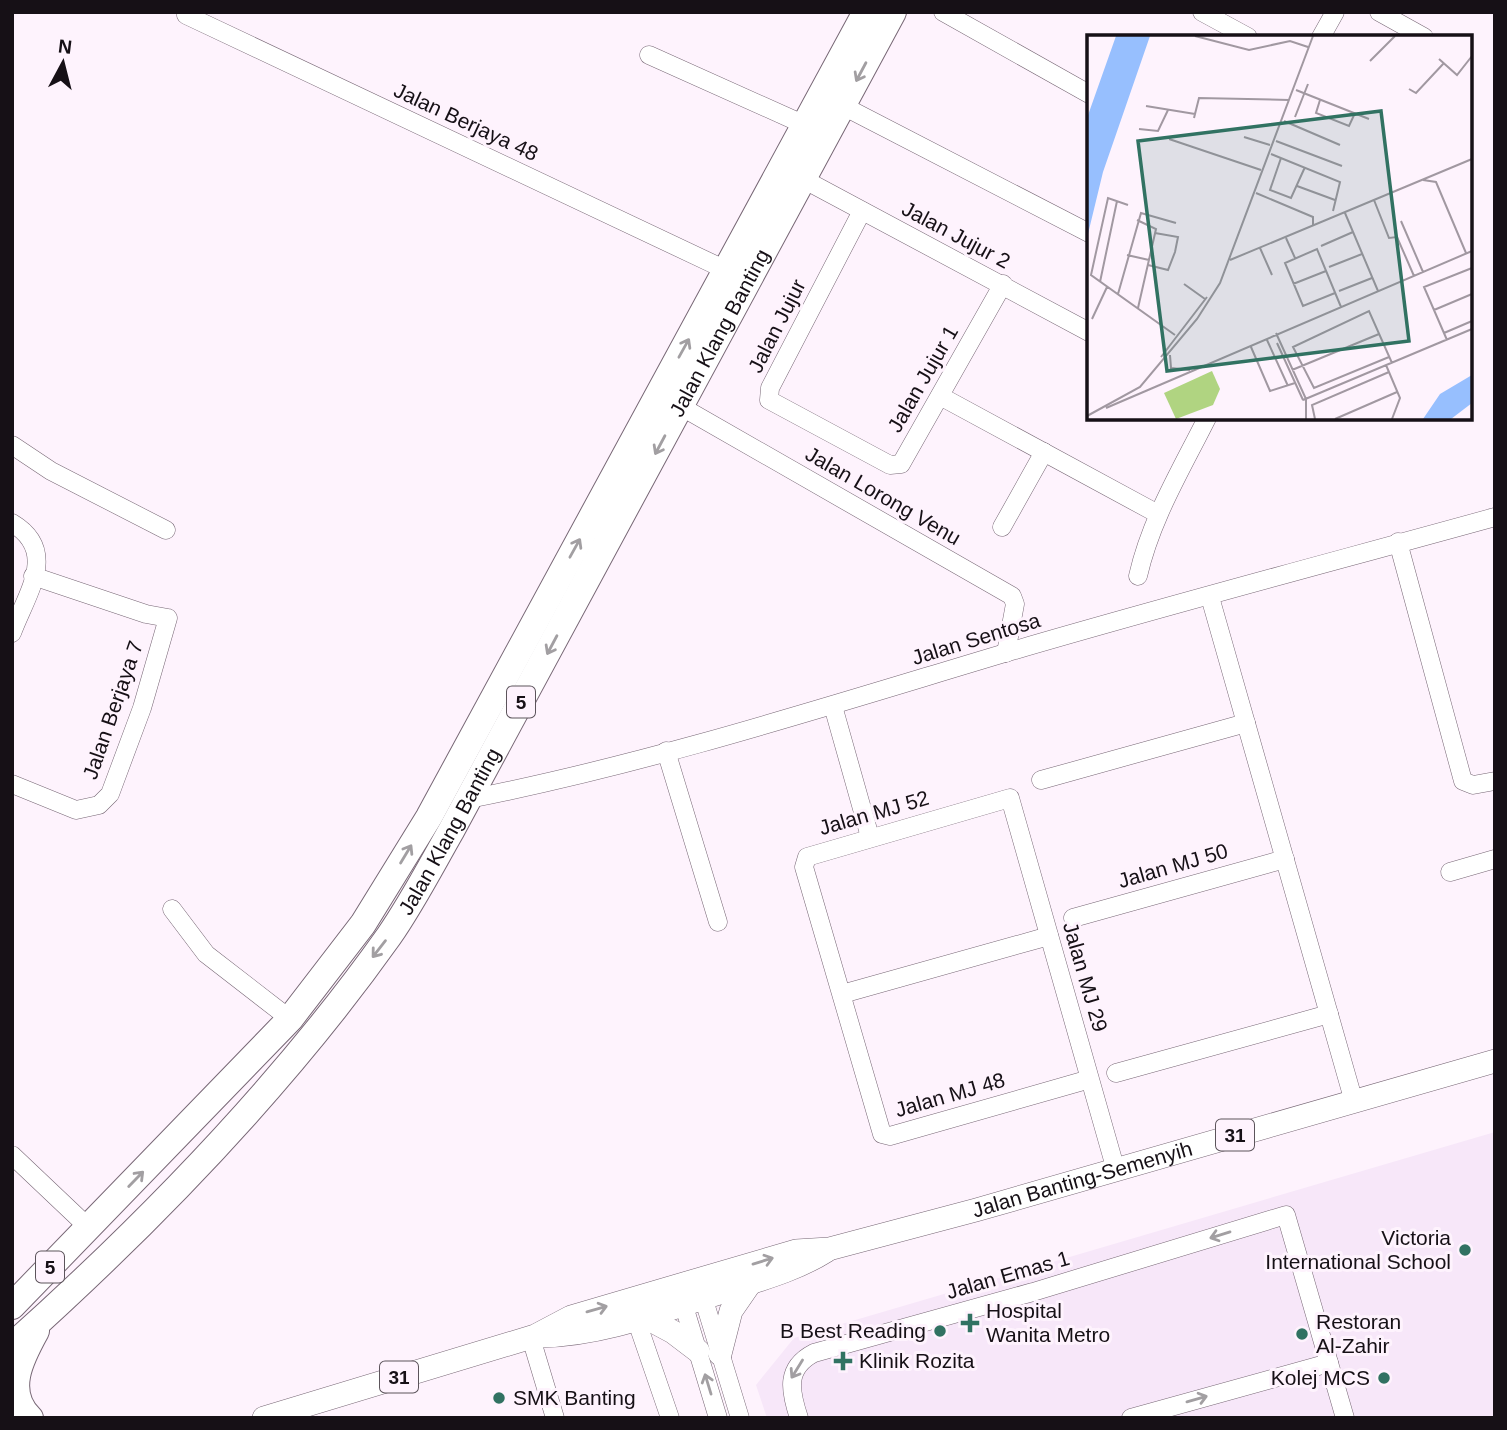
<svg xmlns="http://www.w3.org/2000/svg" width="1507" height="1430" font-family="Helvetica,sans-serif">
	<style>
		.commercial { fill: #f7e7f9 }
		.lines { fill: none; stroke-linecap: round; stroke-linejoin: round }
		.minor-casing { stroke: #776775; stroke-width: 19 }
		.major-casing { stroke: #776775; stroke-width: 24 }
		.highway-casing { stroke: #776775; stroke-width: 28 }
		.minor { stroke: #fff; stroke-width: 18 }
		.major { stroke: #fff; stroke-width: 23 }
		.highway { stroke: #fff; stroke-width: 26 }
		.oneway { stroke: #a29fa2 }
		.poi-dot { fill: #317262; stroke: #fef3fd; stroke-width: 2.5 }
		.labels { text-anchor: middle; stroke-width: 6; stroke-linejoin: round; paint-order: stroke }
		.shield { fill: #fef3fd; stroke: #5c545b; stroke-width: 2 }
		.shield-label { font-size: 19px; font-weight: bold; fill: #161016 }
		.street-label { font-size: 21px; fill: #161016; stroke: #fef3fd }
		.poi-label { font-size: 21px; fill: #161016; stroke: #fef3fd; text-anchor: start }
		.inset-road { fill: none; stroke: #a198a1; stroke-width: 2 }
		.view { fill: #317262; fill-opacity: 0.15; stroke: #317262; stroke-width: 3.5 }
		.inset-edge { fill: none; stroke: #161016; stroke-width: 3.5 }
	</style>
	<rect width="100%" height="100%" fill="#fef3fd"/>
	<!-- commercial -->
	<polygon class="commercial" points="1495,1132 1495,1418 767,1418 756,1385 794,1338"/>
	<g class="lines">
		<!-- minor casing -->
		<g class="minor-casing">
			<g id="minor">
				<polyline points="943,12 1089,94"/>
				<polyline points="1202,12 1248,37"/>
				<polyline points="1379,12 1424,37"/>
				<polyline points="186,15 726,270"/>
				<polyline points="1321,37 1335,12"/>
				<polyline points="649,55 805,125"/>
				<polyline points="843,106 1089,233"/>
				<polyline points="803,179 1089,332"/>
				<polyline points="862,211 770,388 769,400 890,465 901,464 1003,284"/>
				<polyline points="940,396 1158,514"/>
				<polyline points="680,406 1012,596 1015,604 1006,653"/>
				<polyline points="12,445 51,471 166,530"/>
				<path d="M 12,523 C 59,551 27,593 12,633"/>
				<polyline points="1002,527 1044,452"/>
				<polyline points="1398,542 1463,781 1473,785 1495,781"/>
				<path d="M 1138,576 C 1151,519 1181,470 1207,418"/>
				<polyline points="1210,597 1354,1102"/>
				<polyline points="833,706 870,837"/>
				<polyline points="666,751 718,922"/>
				<polyline points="1041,780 1246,723"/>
				<polyline points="12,784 76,810 99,805 110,794 142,708 168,618 146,614 33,576"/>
				<path d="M 469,799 C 651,763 828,706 1005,653 C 1168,605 1332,562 1495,517"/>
				<polyline points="1450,872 1495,859"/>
				<polyline points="172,909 206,954 290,1019"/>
				<polyline points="1073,918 1285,859"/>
				<polyline points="842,994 1049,936"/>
				<polyline points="1116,1073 1329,1014"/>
				<polyline points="1090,1079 890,1136 882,1134 804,867 807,857 1010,798 1115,1167"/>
				<polyline points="12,1155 89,1228"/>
				<polyline points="700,1287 740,1418"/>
				<polyline points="680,1293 718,1418"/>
				<polyline points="636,1319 670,1418"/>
				<polyline points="531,1338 555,1418"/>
				<path d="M 799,1418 C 790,1391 785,1368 814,1353 L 1033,1292 L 1286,1215 L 1345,1418"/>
				<polyline points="1131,1418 1329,1363"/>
			</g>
		</g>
		<!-- major casing -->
		<g class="major-casing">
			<g id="major">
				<polyline points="645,1317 673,1332 698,1351"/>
				<path d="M 540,1336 C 603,1335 662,1311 722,1292 C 758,1280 794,1271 826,1251"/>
				<polyline points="720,1354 731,1311 751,1282"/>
				<path id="s1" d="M 264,1418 L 535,1336 L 571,1317 L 796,1251 L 829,1249 L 976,1210 L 1495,1061"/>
			</g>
		</g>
		<!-- highway casing -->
		<g class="highway-casing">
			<g id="highway">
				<polyline points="12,1306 290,1019 363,924 429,817 866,12"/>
				<path id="s2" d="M 12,1346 C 147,1225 284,1084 389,936 C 412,903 431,866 451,831 L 893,12"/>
				<path d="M 30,1418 C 3,1392 21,1358 36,1331"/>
			</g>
		</g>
		<!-- minor -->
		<use href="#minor" class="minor"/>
		<!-- major -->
		<use href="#major" class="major"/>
		<!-- highway -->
		<use href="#highway" class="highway"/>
	</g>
	<!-- one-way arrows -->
	<defs><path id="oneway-shaft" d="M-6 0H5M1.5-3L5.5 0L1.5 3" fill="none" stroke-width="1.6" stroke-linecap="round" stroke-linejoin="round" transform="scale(1.75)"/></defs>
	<g class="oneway">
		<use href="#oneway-shaft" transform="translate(861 72) rotate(118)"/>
		<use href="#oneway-shaft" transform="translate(684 348) rotate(-61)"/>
		<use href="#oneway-shaft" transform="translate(660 445) rotate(118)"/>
		<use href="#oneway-shaft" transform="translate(575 548) rotate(-61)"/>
		<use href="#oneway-shaft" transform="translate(552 645) rotate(118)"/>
		<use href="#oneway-shaft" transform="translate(406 854) rotate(-59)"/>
		<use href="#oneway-shaft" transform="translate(379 949) rotate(128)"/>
		<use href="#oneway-shaft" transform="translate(136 1179) rotate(-46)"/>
		<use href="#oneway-shaft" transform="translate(1220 1235) rotate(163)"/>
		<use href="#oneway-shaft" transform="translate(763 1261) rotate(-17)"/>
		<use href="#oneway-shaft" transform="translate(597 1309) rotate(-16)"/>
		<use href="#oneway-shaft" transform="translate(797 1369) rotate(122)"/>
		<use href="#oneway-shaft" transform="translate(708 1384) rotate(-107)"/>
		<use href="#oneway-shaft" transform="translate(1197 1399) rotate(-16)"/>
	</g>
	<!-- markers -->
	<g class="poi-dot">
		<circle cx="1465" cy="1250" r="7"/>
		<path d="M966.5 1312.5h7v7h7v7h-7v7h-7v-7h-7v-7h7z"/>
		<circle cx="940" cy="1331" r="7"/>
		<circle cx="1302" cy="1334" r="7"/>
		<path d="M839.5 1350.5h7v7h7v7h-7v7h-7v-7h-7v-7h7z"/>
		<circle cx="1384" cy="1378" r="7"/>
		<circle cx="499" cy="1398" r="7"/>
	</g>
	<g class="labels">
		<!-- shield labels -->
		<g class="shield">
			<rect x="507" y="686.5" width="28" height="31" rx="5"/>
			<rect x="1216" y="1119.5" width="38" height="31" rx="5"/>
			<rect x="36" y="1251.5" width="28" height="31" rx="5"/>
			<rect x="380" y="1361.5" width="38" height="31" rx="5"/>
		</g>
		<g class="shield-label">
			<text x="521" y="709">5</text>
			<text x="1235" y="1142">31</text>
			<text x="50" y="1274">5</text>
			<text x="399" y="1384">31</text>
		</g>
		<!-- street labels -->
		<g class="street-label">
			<text transform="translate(466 122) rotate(25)" y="7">Jalan Berjaya 48</text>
			<text transform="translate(956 235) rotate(28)" y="7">Jalan Jujur 2</text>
			<text transform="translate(777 326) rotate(-63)" y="7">Jalan Jujur</text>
			<text dy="7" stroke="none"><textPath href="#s2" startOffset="1246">Jalan Klang Banting</textPath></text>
			<text transform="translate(923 379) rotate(-60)" y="7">Jalan Jujur 1</text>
			<text transform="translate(883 496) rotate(30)" y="7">Jalan Lorong Venu</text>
			<text transform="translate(976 639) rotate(-17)" y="7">Jalan Sentosa</text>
			<text transform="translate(113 710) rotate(-71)" y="7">Jalan Berjaya 7</text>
			<text transform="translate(874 813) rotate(-16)" y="7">Jalan MJ 52</text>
			<text dy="7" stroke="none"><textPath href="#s2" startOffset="679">Jalan Klang Banting</textPath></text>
			<text transform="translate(1173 866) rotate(-16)" y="7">Jalan MJ 50</text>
			<text transform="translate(1085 977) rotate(74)" y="7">Jalan MJ 29</text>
			<text transform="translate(950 1095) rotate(-16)" y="7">Jalan MJ 48</text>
			<text dy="7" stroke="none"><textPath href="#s1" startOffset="854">Jalan Banting-Semenyih</textPath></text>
			<text transform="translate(1008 1275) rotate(-16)" y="7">Jalan Emas 1</text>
		</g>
		<!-- poi labels -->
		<g class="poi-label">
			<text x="1451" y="1245" text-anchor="end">Victoria<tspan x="1451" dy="24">International School</tspan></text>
			<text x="986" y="1318">Hospital<tspan x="986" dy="24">Wanita Metro</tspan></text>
			<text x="1316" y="1329">Restoran<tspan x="1316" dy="24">Al-Zahir</tspan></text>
			<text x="926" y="1338" text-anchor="end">B Best Reading</text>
			<text x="859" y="1368">Klinik Rozita</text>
			<text x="1370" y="1385" text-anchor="end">Kolej MCS</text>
			<text x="513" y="1405">SMK Banting</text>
		</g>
	</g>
	<!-- overview -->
	<g transform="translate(1087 35)">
		<rect width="385" height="385" fill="#fef3fd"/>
		<path d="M 125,336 L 133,354 L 126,370 L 89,384 L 77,358 Z" fill="#b0d481"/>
		<path d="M 29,1 L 63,1 L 16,137 L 0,203 L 0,83 ZM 385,340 L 385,368 L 364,384 L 336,384 L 353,359 Z" fill="#97bffe"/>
		<path class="inset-road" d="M 108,1 L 162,15 L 203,6 L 221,12M 352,24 L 370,40 L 385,21M 283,26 L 308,1M 322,54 L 329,58 L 357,28M 209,55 L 282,84M 233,65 L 229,78 L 262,91 L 268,78M 59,71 L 108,79M 208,82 L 221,49M 107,83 L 112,63 L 202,65M 197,86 L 253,110M 52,94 L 71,96 L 81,75M 157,102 L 183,110M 82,104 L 174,135M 189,106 L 255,131M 184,119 L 253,147 L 246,176M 194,123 L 183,155 L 204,163 L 218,132M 336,145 L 349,147 L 379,218M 210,151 L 248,165M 169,158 L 226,182 L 226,191M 287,165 L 302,203 L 310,202 L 327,241M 41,170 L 21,163 L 4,240 L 88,300M 258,178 L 291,256M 50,185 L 69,194 L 51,273M 314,186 L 336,237M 199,203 L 208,223M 234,211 L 266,197M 173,213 L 185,240M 40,220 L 62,225M 143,225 L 385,124M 61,230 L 81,235 L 88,217 L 91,202 L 68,198M 242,232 L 275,219M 13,247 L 30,166M 97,249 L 118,264M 206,249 L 239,236M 252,256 L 285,243M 248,258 L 216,271 L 198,228 L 230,214 L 254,272M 31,259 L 54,178 L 89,188M 347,275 L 385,259M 5,284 L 20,252M 189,298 L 219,364 L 219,384M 357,298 L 385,286M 180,305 L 201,351M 360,305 L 337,252 L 385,233M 190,308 L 216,365M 164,312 L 183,356 L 208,348M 83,320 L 84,333 L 103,335M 74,322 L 120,262M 302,322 L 227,353 L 206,312 L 282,276 L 305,328M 299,330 L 313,363 L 305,384M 205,335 L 292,299M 216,365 L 385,294M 19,373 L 385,216M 0,381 L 53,352 L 110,284 L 133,248 L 226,1M 228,384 L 225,370 L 302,337M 248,384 L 310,357"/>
		<path class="view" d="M 294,76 L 322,306 L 80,336 L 51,106 Z"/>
		<rect width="385" height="385" class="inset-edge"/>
	</g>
	<!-- border -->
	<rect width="1507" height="1430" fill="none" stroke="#161016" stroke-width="28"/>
	<!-- north arrow -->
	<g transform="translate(63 63) rotate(7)" stroke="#fef3fd" stroke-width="5" paint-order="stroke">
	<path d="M0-5L12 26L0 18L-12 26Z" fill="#161016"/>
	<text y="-10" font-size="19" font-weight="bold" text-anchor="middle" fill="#161016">N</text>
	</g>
</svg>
